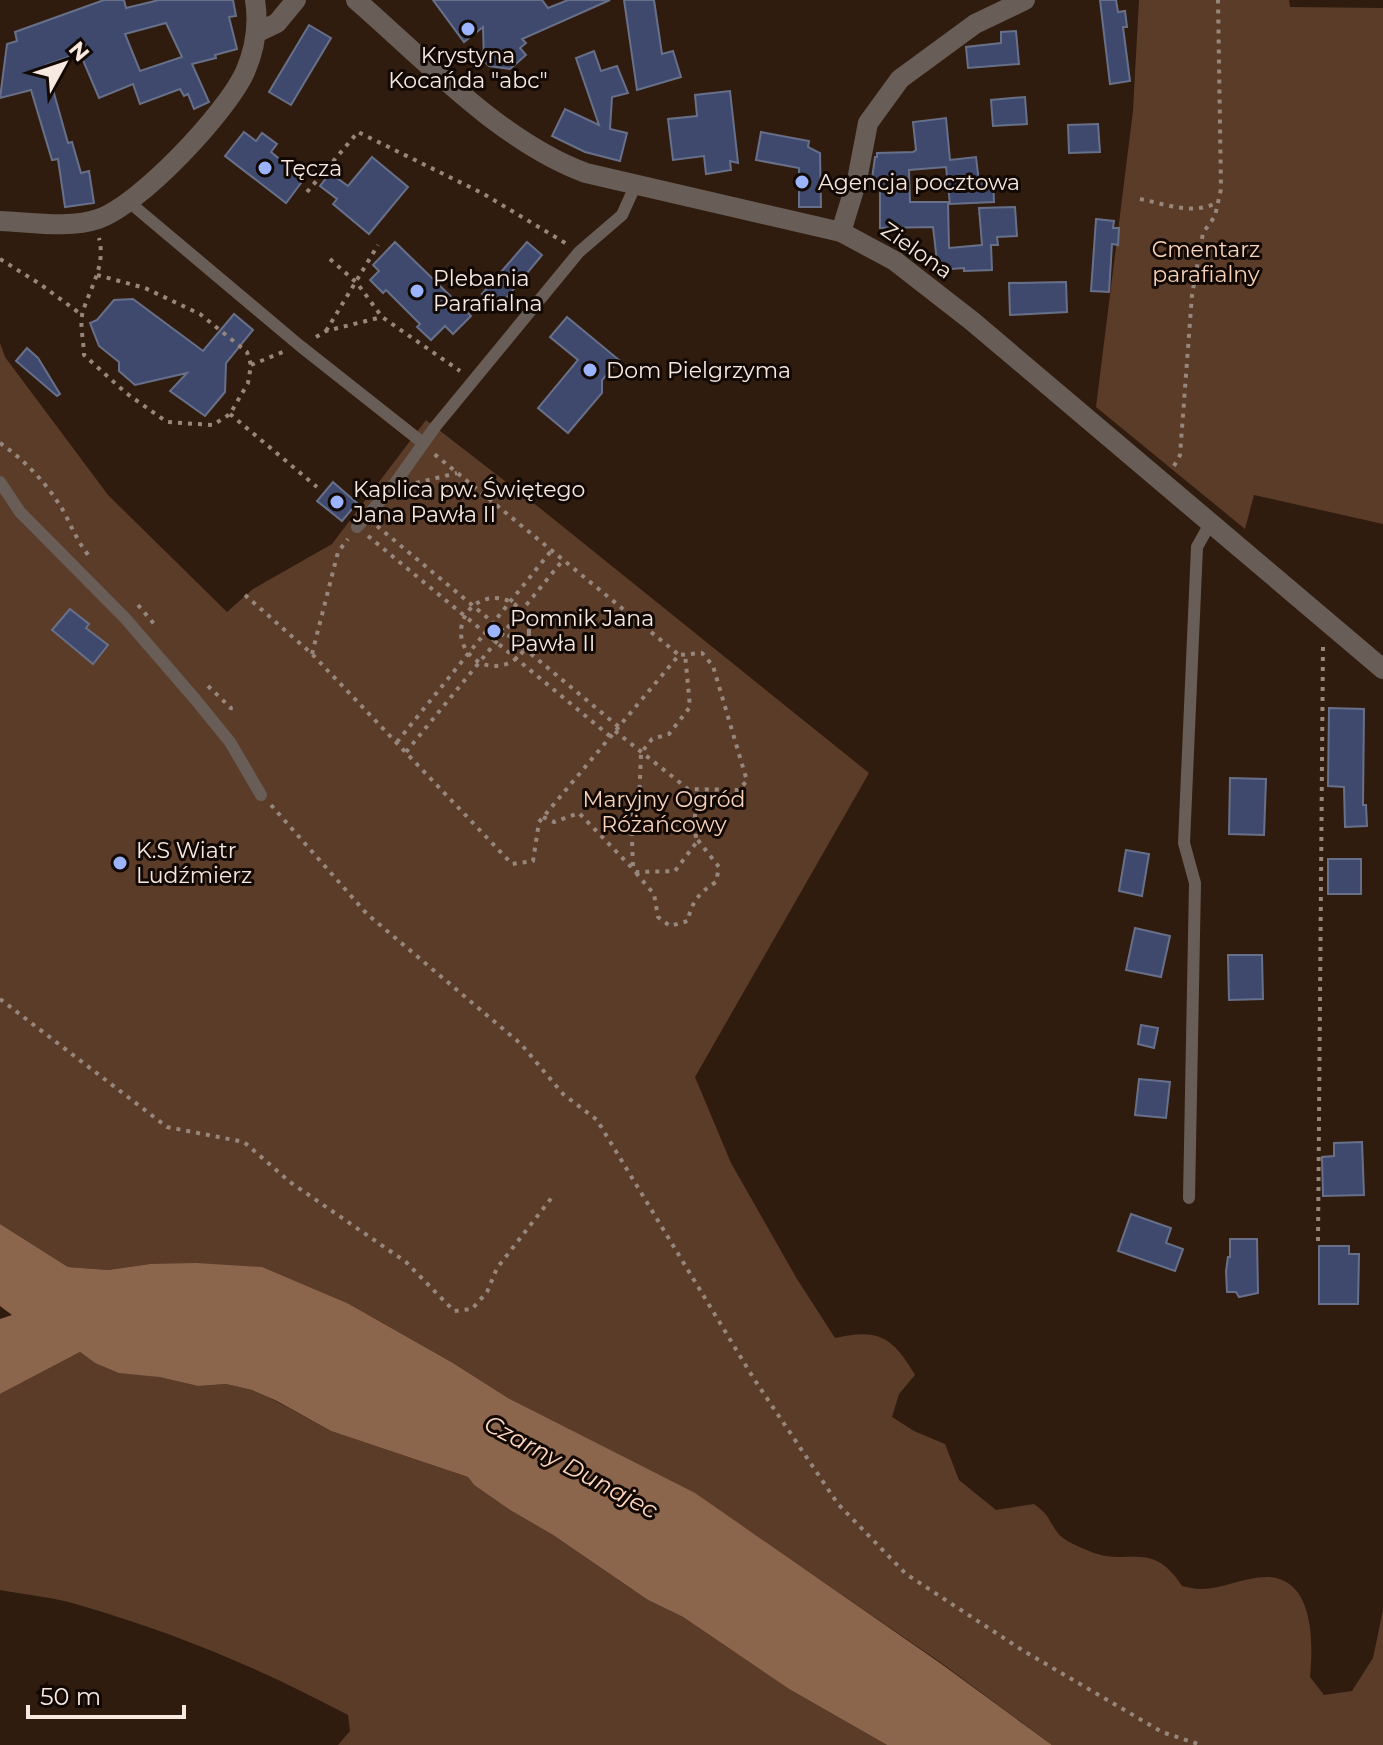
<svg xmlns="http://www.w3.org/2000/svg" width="1383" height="1745" font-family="Montserrat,sans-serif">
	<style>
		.green { fill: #5b3c28 }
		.water { fill: #8b654c }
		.building { fill: #3e496d; stroke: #687089; stroke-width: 2; fill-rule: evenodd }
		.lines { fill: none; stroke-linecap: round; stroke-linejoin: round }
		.path { stroke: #97867b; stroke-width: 4; stroke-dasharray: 4 6; stroke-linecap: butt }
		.service { stroke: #685e57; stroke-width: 12 }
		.minor { stroke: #685e57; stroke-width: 20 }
		.tertiary { stroke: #685e57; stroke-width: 20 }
		.poi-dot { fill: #9cb4fd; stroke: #120904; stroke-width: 3 }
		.labels { text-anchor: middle; stroke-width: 6; stroke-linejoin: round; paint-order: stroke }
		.poi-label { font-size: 22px; fill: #f7e9e0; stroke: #120904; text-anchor: start }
		.park-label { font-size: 22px; fill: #f7d1b8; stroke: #120904 }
		.street-label { font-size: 22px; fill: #f7e9e0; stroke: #120904 }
		.water-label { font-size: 24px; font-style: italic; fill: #fed7be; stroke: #120904 }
	</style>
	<rect width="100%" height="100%" fill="#301c0e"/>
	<!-- green -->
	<g class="green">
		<polygon points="1139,0 1289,0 1290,7 1383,8 1383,524 1254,495 1245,529 1096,407 1133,111"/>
		<path d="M 0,343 L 5,357 L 108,495 L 227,612 L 253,589 L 332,544 L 426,420 L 541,509 L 869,773 L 695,1077 L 731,1163 L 797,1279 L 835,1338 C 878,1328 893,1337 915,1375 L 899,1394 L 892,1417 L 914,1431 L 945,1444 L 959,1480 L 996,1510 L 1034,1504 C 1051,1517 1046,1516 1057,1532 C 1062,1540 1079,1547 1089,1551 C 1128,1568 1151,1538 1182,1586 C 1188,1587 1195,1589 1201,1589 C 1223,1589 1246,1576 1269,1577 C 1315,1580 1313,1645 1310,1677 L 1324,1695 L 1352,1691 L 1373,1658 L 1383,1610 L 1383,1745 L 1052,1745 L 940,1662 L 695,1494 L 508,1398 L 453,1363 L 349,1304 L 150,1264 L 108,1270 L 68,1267 L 0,1224 Z"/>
		<path d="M 80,1352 L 95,1363 L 159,1377 L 198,1386 L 226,1384 L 252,1390 L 276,1401 L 331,1431 L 468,1477 L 474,1485 L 510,1510 L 553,1535 L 648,1600 L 683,1617 L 789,1689 L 887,1745 L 338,1745 L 350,1731 L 348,1715 C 262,1669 173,1632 79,1605 C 54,1597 26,1595 0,1590 L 0,1394 Z"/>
	</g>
	<!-- water -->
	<polygon class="water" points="0,1224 68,1267 108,1270 150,1264 196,1263 262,1267 349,1304 453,1363 508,1398 695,1493 940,1663 1052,1745 887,1745 789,1689 683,1617 648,1600 553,1535 510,1510 474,1485 468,1477 331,1431 277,1401 252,1390 226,1384 198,1386 159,1377 119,1373 95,1363 80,1352 0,1394 0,1319 12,1315 0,1306"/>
	<!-- building -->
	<g class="building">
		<path d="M 104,0 L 124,0 L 126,8 L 159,0 L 233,0 L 236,16 L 229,17 L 237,49 L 215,55 L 216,58 L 192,64 L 209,102 L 194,109 L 188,94 L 184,96 L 180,89 L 140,104 L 133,84 L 99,98 L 80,53 L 46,65 L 68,143 L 72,142 L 81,173 L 89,171 L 94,203 L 65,207 L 58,159 L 52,160 L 31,90 L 0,98 L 7,44 L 17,41 L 15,32 ZM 166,23 L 182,57 L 140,71 L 125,34 Z"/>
		<polygon points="433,0 542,0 548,8 568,0 610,0 522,39 526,43 520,48 526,55 510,69 489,66 484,61 483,27 464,42"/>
		<polygon points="624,0 654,0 662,54 673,51 681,77 637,90"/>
		<polygon points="1100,0 1116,0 1118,12 1125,11 1127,27 1123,27 1130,81 1110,84"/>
		<polygon points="309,25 331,38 291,105 269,92"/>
		<polygon points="1016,31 1019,64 968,68 966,47 1001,43 1001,32"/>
		<polygon points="594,51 601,71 617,66 628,93 612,97 610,129 627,133 620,161 585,152 552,136 565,109 599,125 576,58"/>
		<polygon points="730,91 738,163 730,161 731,170 706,174 704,156 673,160 668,119 697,116 695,95"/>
		<polygon points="1025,97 1027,124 993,126 991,100"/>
		<polygon points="946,118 950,160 976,157 979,182 993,182 994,202 950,204 946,167 909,170 910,202 948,202 949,248 982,245 979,208 1015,207 1017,236 997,237 998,245 991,245 992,270 964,271 964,268 938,270 933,227 880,228 880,179 872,179 875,157 877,157 877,153 913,152 916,150 913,122"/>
		<polygon points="1098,124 1100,152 1069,153 1068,125"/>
		<polygon points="244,132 256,141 262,133 277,144 271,152 304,179 286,203 225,156"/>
		<polygon points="761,132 809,141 808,147 820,153 821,207 799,207 799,168 756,160"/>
		<polygon points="372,157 408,187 369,234 333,204 337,199 320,186 330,173 348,186"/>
		<polygon points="1096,219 1114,221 1113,228 1119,228 1118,245 1112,244 1109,292 1091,291"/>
		<polygon points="395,242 471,316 453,334 445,326 431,340 417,327 420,324 386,290 383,293 370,280 379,271 373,265"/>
		<polygon points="527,242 542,255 498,308 482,294"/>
		<polygon points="1066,282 1067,312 1010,315 1009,283"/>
		<polygon points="133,299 203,351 234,314 253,330 226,363 225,392 205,416 170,391 187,373 135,385 119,371 119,362 99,346 90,323 97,320 114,300"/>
		<polygon points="567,317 619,360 602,380 602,393 568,433 538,408 578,360 550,337"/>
		<polygon points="27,348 38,358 60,394 57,396 16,361"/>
		<polygon points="333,482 357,503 342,521 317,501"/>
		<polygon points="70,609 89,624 86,628 108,645 93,664 52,630"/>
		<polygon points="1329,708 1364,709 1363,805 1366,805 1367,826 1345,827 1344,787 1328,786"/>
		<polygon points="1230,778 1266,779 1264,835 1229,834"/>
		<polygon points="1126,850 1149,854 1142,896 1119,891"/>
		<rect x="1328" y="859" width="33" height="35"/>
		<polygon points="1135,928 1170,936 1161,977 1126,970"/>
		<polygon points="1228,955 1262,955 1263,999 1229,1000"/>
		<polygon points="1141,1025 1158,1028 1154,1048 1138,1044"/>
		<polygon points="1139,1079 1170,1082 1166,1118 1135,1115"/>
		<polygon points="1362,1142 1364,1195 1323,1196 1322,1157 1334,1156 1334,1143"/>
		<polygon points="1131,1214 1171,1228 1166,1243 1183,1249 1175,1271 1118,1251"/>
		<polygon points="1230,1239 1257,1239 1258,1293 1239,1297 1236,1292 1227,1292 1226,1271 1228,1257 1230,1257"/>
		<polygon points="1319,1246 1349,1246 1349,1254 1359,1254 1358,1304 1319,1304"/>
	</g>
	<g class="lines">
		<!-- path -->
		<g class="path">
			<polyline points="307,192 358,132 482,193 567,244"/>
			<path d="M 1140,199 C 1166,204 1193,216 1218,202"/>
			<polyline points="0,259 40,284 82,315"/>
			<polyline points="330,259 357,283 382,317 460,371"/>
			<path d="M 97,275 L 145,288 L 200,314 L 247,352 L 251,365 L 248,383 L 230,414 L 213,425 L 196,424 L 167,422 L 126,393 L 84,355 C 84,342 79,324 83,311 C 91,286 106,265 99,238"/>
			<polyline points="326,331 378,245"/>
			<polyline points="316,337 326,331 382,317"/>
			<polyline points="251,365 283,352"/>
			<polyline points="230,414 317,487"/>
			<path d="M 0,443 C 25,460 49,486 64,512 C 72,528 78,542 89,556"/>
			<polyline points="1174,466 1180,455 1192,295 1203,233 1215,216 1221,189 1218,0"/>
			<polyline points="416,483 457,473"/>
			<polyline points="377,526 619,727"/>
			<polyline points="368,536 611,737"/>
			<polyline points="245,595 312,654 512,864 533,861 539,822 679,655 433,453"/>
			<circle cx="495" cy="632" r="34"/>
			<polyline points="138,605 155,625"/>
			<polyline points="312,654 338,552 348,539"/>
			<polyline points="208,686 231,708 229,716"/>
			<polyline points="615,731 688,789 738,790 747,781 713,666 702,653 679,655"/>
			<polyline points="397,742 551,551"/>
			<polyline points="406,752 563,560"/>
			<polyline points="271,805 367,914 521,1044 563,1094 597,1120 754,1379 838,1504 906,1574 1022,1650 1162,1732 1201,1745"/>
			<polyline points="543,817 554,822 579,813 636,872 675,871 696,843 694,789"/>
			<polyline points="633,866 631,813 639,803 641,753 652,739 669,734 690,707 685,654"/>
			<path d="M 636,873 L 654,894 L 658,917 L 670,926 L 688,921 C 691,902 700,892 716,882 L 719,867 L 697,839"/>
			<polyline points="0,999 167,1127 244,1142 290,1182 406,1262 454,1311 472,1309 487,1292 497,1268 553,1196"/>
			<polyline points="1318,1241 1323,643"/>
		</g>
		<!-- service -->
		<g class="service">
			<polyline points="129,202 299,345 423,443"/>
			<polyline points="0,482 20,512 125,618 195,699 230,742 261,795"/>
			<polyline points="357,527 391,489 435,427 579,252 622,215 636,184"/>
			<polyline points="1189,1198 1195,883 1184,843 1197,547 1211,522"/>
		</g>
		<!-- minor -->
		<g class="minor">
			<path d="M 356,0 C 425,60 501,142 586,173 L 841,232 L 895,261 L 972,321 L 1383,669"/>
			<polyline points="256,33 277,23 296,0"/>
			<polyline points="841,232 857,180 868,123 900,79 975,24 1025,0"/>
		</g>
		<!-- tertiary -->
		<path class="tertiary" d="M 0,221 C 30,222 69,229 98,219 C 140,205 227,112 245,72 C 255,49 259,25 255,0"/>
	</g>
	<!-- markers -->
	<g class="poi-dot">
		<circle cx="468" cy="29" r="8"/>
		<circle cx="265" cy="168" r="8"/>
		<circle cx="802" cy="182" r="8"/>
		<circle cx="417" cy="291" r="8"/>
		<circle cx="590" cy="370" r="8"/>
		<circle cx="337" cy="502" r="8"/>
		<circle cx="494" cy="631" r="8"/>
		<circle cx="120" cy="863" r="8"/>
	</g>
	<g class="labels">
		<!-- poi labels -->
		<g class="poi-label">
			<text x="468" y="63" text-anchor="middle">Krystyna<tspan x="468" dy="25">Kocańda "abc"</tspan></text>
			<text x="281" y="176">Tęcza</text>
			<text x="818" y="190">Agencja pocztowa</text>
			<text x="433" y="286">Plebania<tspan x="433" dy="25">Parafialna</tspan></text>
			<text x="606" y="378">Dom Pielgrzyma</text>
			<text x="353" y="497">Kaplica pw. Świętego<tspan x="353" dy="25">Jana Pawła II</tspan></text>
			<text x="510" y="626">Pomnik Jana<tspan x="510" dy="25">Pawła II</tspan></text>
			<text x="136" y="858">K.S Wiatr<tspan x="136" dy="25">Ludźmierz</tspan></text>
		</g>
		<!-- park labels -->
		<g class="park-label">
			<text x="1206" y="257">Cmentarz<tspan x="1206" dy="25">parafialny</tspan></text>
			<text x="664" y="807">Maryjny Ogród<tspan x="664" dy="25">Różańcowy</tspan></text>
		</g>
		<!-- street labels -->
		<g class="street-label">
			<text transform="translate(917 250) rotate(35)" y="8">Zielona</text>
		</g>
		<!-- water labels -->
		<g class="water-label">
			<text transform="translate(571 1467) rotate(28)" y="8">Czarny Dunajec</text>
		</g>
	</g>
	<!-- north arrow -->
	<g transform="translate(64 64) rotate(50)" stroke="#120904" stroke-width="6" paint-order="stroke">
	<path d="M0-6L14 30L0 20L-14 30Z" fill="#f7e9e0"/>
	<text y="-12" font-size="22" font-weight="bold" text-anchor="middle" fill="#f7e9e0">N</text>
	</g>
	<!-- scale -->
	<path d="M28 1705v12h156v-12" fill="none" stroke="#f7e9e0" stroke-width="4"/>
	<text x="40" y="1705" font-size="24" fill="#f7e9e0" stroke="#120904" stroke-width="6" paint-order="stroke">50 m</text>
</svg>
